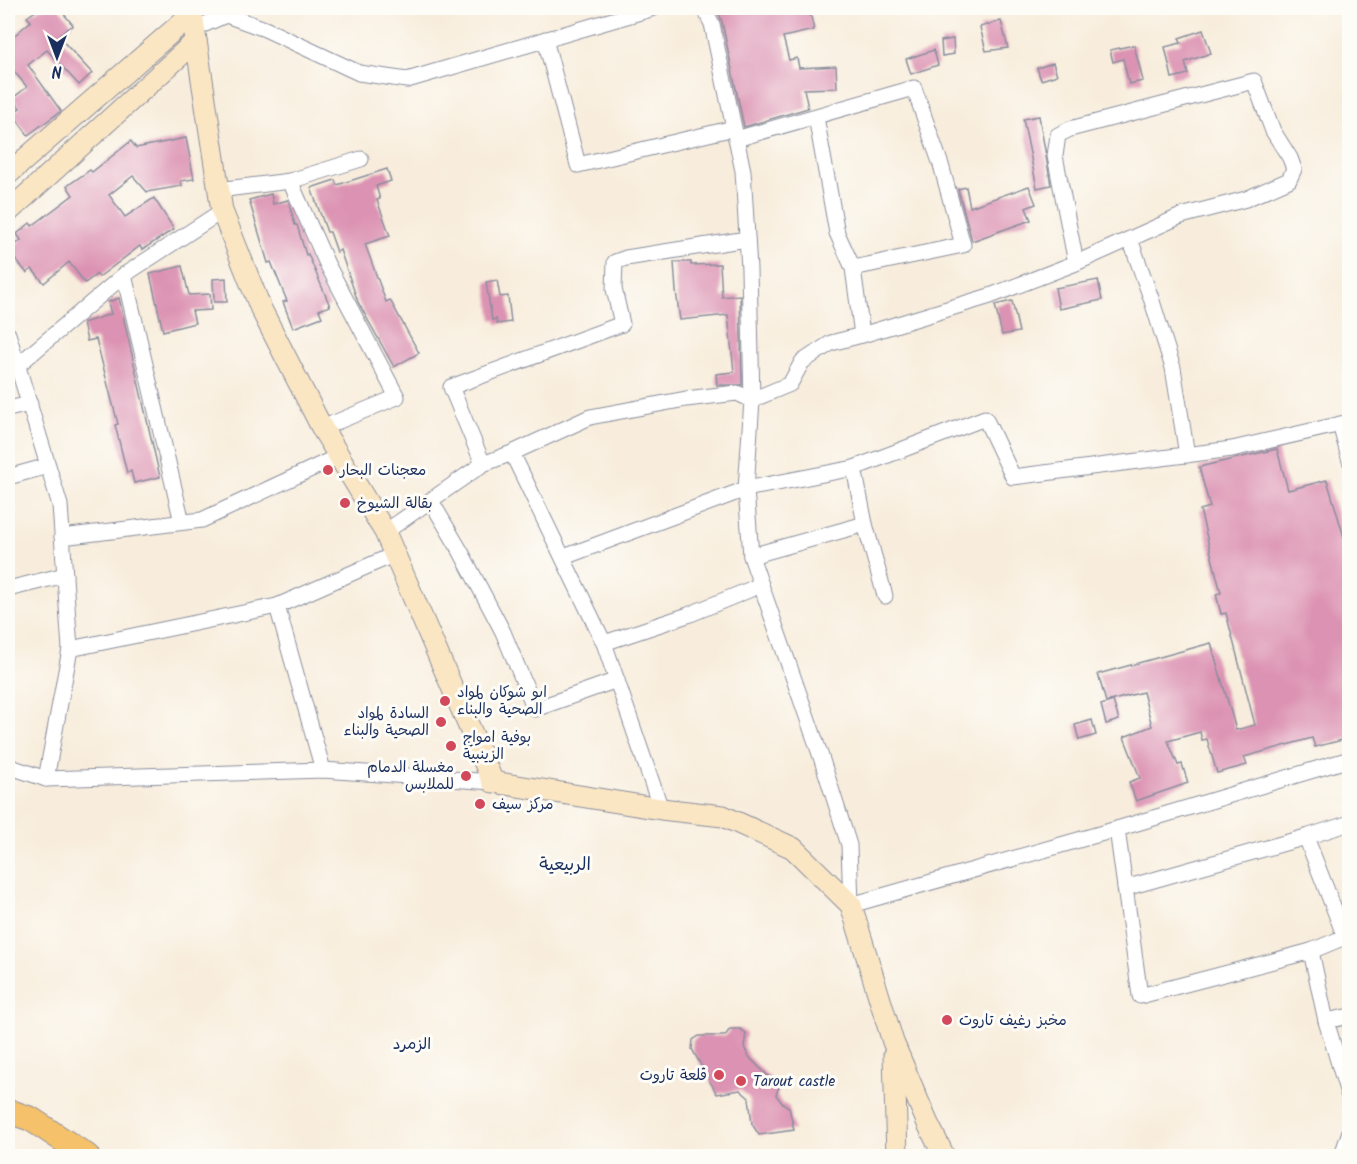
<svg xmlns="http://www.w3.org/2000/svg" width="1357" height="1164" font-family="Kalam,'Playpen Sans Arabic',sans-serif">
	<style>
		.building { fill: #dc92b2 }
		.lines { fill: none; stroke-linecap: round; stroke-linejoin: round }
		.street-casing { stroke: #8a8e9d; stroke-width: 17 }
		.secondary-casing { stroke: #8a8e9d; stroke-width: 23 }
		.primary-casing { stroke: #8a8e9d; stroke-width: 26 }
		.street { stroke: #fff; stroke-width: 15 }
		.secondary { stroke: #fbe6c4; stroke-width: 21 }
		.primary { stroke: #f5c16b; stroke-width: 24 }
		.poi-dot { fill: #d1495b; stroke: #fdfcf7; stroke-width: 2 }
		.labels { text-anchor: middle; stroke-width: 6; stroke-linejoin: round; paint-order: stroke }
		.poi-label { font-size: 15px; fill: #1b2f5e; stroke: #fdfcf7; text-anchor: start }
		.neighbourhood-label { font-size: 16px; fill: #1b2f5e; stroke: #fdfcf7 }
		.quarter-label { font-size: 18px; fill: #1b2f5e; stroke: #fdfcf7 }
	</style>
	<rect width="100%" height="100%" fill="#fdfcf7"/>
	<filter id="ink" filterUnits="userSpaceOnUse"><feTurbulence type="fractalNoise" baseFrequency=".0167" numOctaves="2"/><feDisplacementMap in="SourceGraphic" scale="12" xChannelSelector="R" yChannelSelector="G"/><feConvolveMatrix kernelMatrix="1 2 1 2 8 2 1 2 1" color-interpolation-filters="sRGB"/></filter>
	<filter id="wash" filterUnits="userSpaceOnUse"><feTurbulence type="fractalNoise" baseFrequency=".008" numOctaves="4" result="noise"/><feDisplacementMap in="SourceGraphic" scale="24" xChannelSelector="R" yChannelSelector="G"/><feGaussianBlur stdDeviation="1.35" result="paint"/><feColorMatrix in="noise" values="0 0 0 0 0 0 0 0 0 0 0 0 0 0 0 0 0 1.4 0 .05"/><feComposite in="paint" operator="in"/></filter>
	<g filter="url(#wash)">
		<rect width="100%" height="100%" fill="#f8eddc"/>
		<g id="blocks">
			<!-- building -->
			<g class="building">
				<polygon points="40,8 59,8 73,25 58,36 92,73 79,85 47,50 28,65 61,111 28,135 12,113 20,108 13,98 27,87 8,64 8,41 31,21 27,17"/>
				<polygon points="717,8 809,8 814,30 783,37 789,60 797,58 799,68 836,66 837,88 804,89 808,108 744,127 722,22"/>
				<polygon points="1001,21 1008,48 986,51 980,27"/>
				<polygon points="1203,30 1211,53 1185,62 1188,74 1172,78 1165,47 1181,43 1179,38"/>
				<polygon points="953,39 954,54 942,56 941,41"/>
				<polygon points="1134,45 1143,81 1129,84 1123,59 1113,62 1110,50"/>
				<polygon points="934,50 938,65 911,74 906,59"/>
				<polygon points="1053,63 1057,75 1041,80 1037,68"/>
				<polygon points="1039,116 1051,185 1037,188 1023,119"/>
				<polygon points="186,138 194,179 181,181 182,186 147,192 133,176 109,195 125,217 154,198 174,229 142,250 140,246 99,277 97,274 85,283 69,262 44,283 32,269 27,273 8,251 21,240 17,234 30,223 32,226 73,195 67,186 90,170 92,172 131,141 136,148"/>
				<polygon points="387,169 391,181 376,186 380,199 377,200 390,236 365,244 386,302 390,300 419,353 394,367 358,302 340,250 337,252 330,232 327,232 311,188 335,180 337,185"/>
				<polygon points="1029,186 1036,204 1026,208 1031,220 972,241 958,189 966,187 970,207"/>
				<polygon points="271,194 273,204 288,200 295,225 297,225 306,255 308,254 330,306 319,310 322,317 293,328 283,302 287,301 271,262 268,263 249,200"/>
				<polygon points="674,262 691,262 691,265 720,264 722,297 740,295 742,385 717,385 716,374 734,372 728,315 680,320 676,291"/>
				<polygon points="182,266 189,295 210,294 211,310 192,311 195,323 163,331 150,274"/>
				<polygon points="226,278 227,302 214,302 213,279"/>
				<polygon points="497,280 500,297 508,296 511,322 497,324 496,319 492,320 486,282"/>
				<polygon points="1098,280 1102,300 1059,309 1055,288"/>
				<polygon points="119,298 160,477 134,483 131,471 127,473 115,425 118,424 96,339 87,341 83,323 111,314 108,302"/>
				<polygon points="1012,301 1019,332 1002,335 995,305"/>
				<polygon points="1277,449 1288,490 1327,480 1350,557 1350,738 1315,747 1312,738 1244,757 1247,765 1217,773 1207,739 1202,740 1200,732 1168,741 1178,765 1182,764 1188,783 1136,801 1129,782 1140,778 1124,737 1152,726 1143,692 1106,702 1098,674 1211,643 1236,730 1255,725 1226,613 1221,614 1216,594 1221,593 1200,510 1210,507 1199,467"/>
				<polygon points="1113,701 1119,720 1106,724 1101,705"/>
				<polygon points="1092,720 1096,735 1079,740 1075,725"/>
				<polygon points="730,1029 740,1029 746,1033 744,1047 749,1057 779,1087 776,1095 782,1103 789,1107 794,1130 759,1135 752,1124 749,1098 740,1090 717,1094 692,1049 693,1040 699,1036 725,1036"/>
			</g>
		</g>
	</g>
	<g filter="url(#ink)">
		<use href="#blocks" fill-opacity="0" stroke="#8a8e9d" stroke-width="1.5"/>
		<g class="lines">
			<!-- street casing -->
			<g class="street-casing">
				<g id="street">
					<polyline points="704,8 712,24 743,171 749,269 752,400 790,384 802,362 831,343 862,335"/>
					<polyline points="194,29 226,15 265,29 359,73 407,80 654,8"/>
					<polyline points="545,39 578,165 734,128"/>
					<polyline points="816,117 837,233 853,268"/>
					<polyline points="736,139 914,88 941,165 963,245 853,268 862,335 990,296 1076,263 1181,216 1246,199 1289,180 1294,169 1290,158 1273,131 1254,81 1070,129 1058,135 1055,156 1076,263"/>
					<polyline points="290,181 361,159"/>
					<polyline points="218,190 290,181 327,264 397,397 322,428"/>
					<polyline points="1130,239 1151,298 1173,368 1187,455"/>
					<polyline points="124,275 182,522"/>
					<polyline points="8,334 60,505 70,649 46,779"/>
					<polyline points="17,366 124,275 222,211"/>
					<polyline points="8,409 30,404"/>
					<polyline points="1340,424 1350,461"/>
					<polyline points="512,453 590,417 686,399 737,393 752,400 746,489 854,468"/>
					<polyline points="483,464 451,387 622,324 614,289 615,262 626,258 747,239"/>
					<polyline points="8,477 48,466"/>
					<polyline points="431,501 461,552 503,632 535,709 617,680"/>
					<polyline points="865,524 885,596"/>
					<polyline points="385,532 483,464 512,453 604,643 661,809"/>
					<polyline points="62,537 202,520 339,456"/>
					<polyline points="564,557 746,489 751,556"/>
					<polyline points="761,585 820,754 849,845 851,905 1117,829 1350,759"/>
					<polyline points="8,589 65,575"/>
					<polyline points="277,606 323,770"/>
					<polyline points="604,643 688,615 761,585 751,556 865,524 854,468 985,418 1013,477 1232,449 1350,422"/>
					<polyline points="70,649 277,606 393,555"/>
					<polyline points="8,766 46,779 323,770 493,782"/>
					<polyline points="1117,829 1140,996 1311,951 1326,1021 1350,1100"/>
					<polyline points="1306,837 1350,823"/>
					<polyline points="1125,888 1306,837 1345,937 1311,951"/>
					<polyline points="1326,1021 1350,1016"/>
					<polyline points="1344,1156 1344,1149 1350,1131"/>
				</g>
			</g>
			<!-- secondary casing -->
			<g class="secondary-casing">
				<g id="secondary">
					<polyline points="193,8 192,14 222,211 261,309 322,428 385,532 493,782 661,809 723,816 793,848 851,905 893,1042 928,1124 944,1156"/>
					<polyline points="8,174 192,14"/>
					<polyline points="8,212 196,41"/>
					<polyline points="894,1055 897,1156"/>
				</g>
			</g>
			<!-- primary casing -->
			<g class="primary-casing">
				<polyline id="primary" points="8,1111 31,1119 87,1156"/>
			</g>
			<!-- street -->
			<use href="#street" class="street"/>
			<!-- secondary -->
			<use href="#secondary" class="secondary"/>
			<!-- primary -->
			<use href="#primary" class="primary"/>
		</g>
	</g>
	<!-- markers -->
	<g class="poi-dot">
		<circle cx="328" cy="470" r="6"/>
		<circle cx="345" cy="503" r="6"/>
		<circle cx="445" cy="701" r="6"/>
		<circle cx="441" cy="722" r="6"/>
		<circle cx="451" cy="746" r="6"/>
		<circle cx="466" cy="776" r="6"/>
		<circle cx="480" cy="804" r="6"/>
		<circle cx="947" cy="1020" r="6"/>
		<circle cx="719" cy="1075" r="6"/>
		<circle cx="741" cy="1081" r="6"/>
	</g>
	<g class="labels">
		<!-- poi labels -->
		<g class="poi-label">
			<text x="340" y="475">معجنات البحار</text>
			<text x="357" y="508">بقالة الشيوخ</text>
			<text x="457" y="697">ابو شوكان لمواد<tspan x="457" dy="17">الصحية والبناء</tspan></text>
			<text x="429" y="718" text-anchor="end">السادة لمواد<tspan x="429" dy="17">الصحية والبناء</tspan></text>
			<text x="463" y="742">بوفية امواج<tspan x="463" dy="17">الزينبية</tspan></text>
			<text x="454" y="772" text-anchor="end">مغسلة الدمام<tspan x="454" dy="17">للملابس</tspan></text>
			<text x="492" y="809">مركز سيف</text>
			<text x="959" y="1025">مخبز رغيف تاروت</text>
			<text x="707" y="1080" text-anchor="end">قلعة تاروت</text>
			<text x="753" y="1086">Tarout castle</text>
		</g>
		<!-- neighbourhood labels -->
		<g class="neighbourhood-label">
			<text x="412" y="1049">الزمرد</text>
		</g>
		<!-- quarter labels -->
		<g class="quarter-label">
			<text x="565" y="870">الربيعية</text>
		</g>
	</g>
	<!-- margin -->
	<rect width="1357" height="1164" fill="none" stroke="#fdfcf7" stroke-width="30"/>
	<!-- north arrow -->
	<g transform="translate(57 57) rotate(180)" stroke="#fdfcf7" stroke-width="4.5" paint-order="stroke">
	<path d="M0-4.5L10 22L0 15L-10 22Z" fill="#1b2f5e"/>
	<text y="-9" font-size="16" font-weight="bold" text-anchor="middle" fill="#1b2f5e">N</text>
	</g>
</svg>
